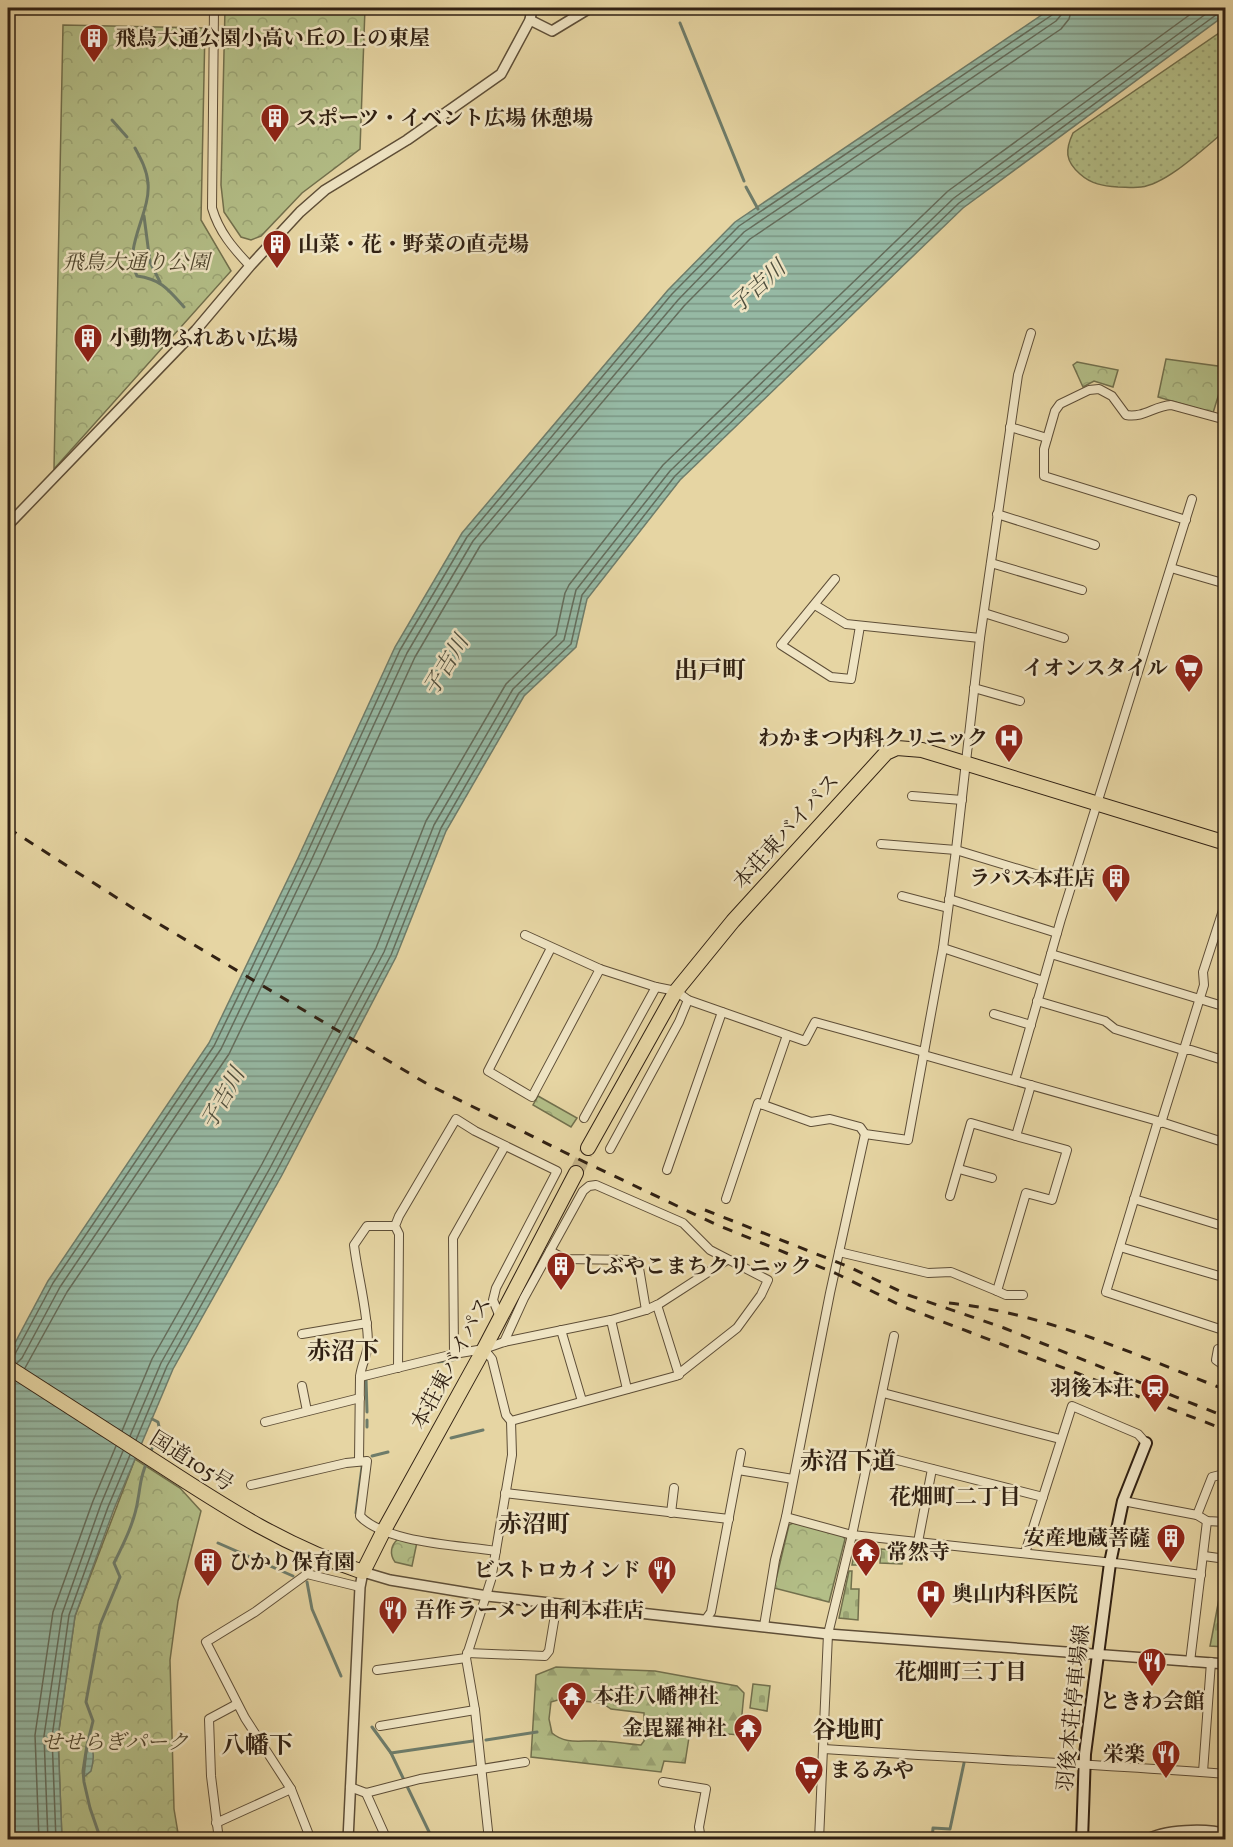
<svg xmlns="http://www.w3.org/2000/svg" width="1233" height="1847" font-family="Vollkorn,'Noto Serif JP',serif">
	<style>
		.grass { fill: url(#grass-dots); stroke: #72704d; stroke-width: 1.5 }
		.forest { fill: url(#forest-firs); stroke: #72704d; stroke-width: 1.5; fill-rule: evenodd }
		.cemetery { fill: url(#cemetery-stones); stroke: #72704d; stroke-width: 1.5 }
		.park { fill: url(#park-crowns); stroke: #72704d; stroke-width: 1.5 }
		.water { fill: url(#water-rules); stroke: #6e7c6a; stroke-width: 1.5 }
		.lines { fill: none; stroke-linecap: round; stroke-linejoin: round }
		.shore { stroke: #646d5c; stroke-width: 1.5 }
		.stream { stroke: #6e7c6a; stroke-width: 3 }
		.trunk-tunnel { stroke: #c2b186; stroke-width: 14; stroke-dasharray: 14 7; stroke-linecap: butt }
		.minor-casing { stroke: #5e4e37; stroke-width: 10 }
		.tertiary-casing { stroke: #5e4e37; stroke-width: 12 }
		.secondary-casing { stroke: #312113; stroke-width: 14 }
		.trunk-casing { stroke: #312113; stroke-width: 16 }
		.minor { stroke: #efe4c3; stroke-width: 8 }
		.tertiary { stroke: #efe4c3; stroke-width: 9 }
		.secondary { stroke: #efe4c3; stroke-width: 10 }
		.trunk { stroke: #e6d5a3; stroke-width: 14 }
		.rail { stroke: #312113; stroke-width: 3; stroke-dasharray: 10 10; stroke-linecap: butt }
		.labels { text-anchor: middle; stroke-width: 5; stroke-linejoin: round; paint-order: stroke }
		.poi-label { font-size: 21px; font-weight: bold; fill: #312113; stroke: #efe4c3; text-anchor: start }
		.park-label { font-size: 21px; font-style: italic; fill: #524830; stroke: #efe4c3 }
		.street-label { font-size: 21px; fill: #312113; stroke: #efe4c3 }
		.water-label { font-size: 22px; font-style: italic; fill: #4f4f3e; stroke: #efe4c3 }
		.neighbourhood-label { font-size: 22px; font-weight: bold; fill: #312113; stroke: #efe4c3 }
		.quarter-label { font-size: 24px; font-weight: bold; fill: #312113; stroke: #efe4c3 }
	</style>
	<defs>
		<pattern id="grass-dots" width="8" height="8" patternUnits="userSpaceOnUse" patternTransform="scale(1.5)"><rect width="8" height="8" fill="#b3be87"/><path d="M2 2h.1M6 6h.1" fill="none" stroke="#9aa374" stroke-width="1.8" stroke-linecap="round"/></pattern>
		<pattern id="forest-firs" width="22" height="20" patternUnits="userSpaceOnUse" patternTransform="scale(1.5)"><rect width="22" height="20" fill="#b3be87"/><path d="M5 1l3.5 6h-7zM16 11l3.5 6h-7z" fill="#9aa374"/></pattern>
		<pattern id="cemetery-stones" width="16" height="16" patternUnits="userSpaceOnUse" patternTransform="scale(1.5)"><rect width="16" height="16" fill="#b3be87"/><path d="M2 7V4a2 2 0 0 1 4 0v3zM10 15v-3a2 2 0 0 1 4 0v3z" fill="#9aa374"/></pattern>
		<pattern id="park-crowns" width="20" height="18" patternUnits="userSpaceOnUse" patternTransform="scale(1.5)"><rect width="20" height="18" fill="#b3be87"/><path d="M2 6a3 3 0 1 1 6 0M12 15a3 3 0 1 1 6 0" fill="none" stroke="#9aa374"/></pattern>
		<pattern id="water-rules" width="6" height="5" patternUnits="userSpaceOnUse" patternTransform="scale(1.5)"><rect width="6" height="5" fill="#96b9a4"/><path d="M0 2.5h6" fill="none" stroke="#7b9684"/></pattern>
	</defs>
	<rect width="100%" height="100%" fill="#e6d5a3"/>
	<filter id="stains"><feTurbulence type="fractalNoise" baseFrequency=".00333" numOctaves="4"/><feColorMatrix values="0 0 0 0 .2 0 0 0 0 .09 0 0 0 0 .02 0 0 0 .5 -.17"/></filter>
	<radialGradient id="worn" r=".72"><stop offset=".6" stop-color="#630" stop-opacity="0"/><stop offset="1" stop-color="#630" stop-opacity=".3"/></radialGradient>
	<!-- grass -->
	<path class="grass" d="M 1225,29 L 1225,131 C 1204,148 1167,184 1141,187 C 1134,188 1125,187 1118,187 C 1103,186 1091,184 1080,174 C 1065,161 1065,150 1073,133 Z"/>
	<!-- forest -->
	<path class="forest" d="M 556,1667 L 655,1671 L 737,1686 L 744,1693 L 740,1735 L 690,1731 L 685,1763 L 664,1761 L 661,1772 L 531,1757 L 536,1675 ZM 561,1699 L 602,1703 L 611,1709 L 644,1713 L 644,1741 L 641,1745 C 627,1744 612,1741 597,1741 C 581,1740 566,1745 552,1733 L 549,1719 L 551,1702 Z"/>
	<!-- cemetery -->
	<g class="cemetery">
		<polygon points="859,1541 875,1542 873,1565 852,1565 856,1543"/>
		<polygon points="881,1549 904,1551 902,1564 880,1563"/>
		<polygon points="1225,1567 1225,1647 1210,1646 1212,1636"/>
		<polygon points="849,1571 852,1571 851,1589 859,1589 858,1620 839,1618"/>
		<polygon points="753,1684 770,1686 767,1711 750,1708"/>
	</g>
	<!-- park -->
	<g class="park">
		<polygon points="225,8 365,8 360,149 302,193 261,236 251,240 241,237 224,212 221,185"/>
		<polygon points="63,25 205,28 201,220 231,271 54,469"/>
		<polygon points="1166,359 1225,367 1225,374 1213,413 1158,397"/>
		<polygon points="1077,362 1118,370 1113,387 1094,381 1083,387 1073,365"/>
		<polygon points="538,1096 577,1118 571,1127 533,1105"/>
		<polygon points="135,1459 180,1488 201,1511 178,1601 170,1660 174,1809 179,1839 62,1840 58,1737 75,1616"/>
		<polygon points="793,1523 841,1534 845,1539 829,1602 774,1588 789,1525"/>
		<path d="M 398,1539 L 417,1542 L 412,1566 L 395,1562 C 389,1554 391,1545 398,1539 Z"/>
	</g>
	<!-- water -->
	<g class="water">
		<polygon points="1052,8 1225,8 1225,15 963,208 680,480 587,599 576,647 524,696 446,831 396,957 282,1175 173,1369 114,1509 75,1616 58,1737 62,1839 8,1840 8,1356 48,1281 209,1043 298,858 395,647 462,533 668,290 735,222"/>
		<path d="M 88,1739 C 95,1751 94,1759 91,1771 L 84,1777 Z"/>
	</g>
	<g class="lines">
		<!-- shore -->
		<g class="shore">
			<polyline points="8,1357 15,1354 53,1283 214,1046 304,860 400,650 467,537 672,294 739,226 1052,15 1055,8"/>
			<polyline points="17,1363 22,1358 60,1287 221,1049 310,863 407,653 473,541 678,300 744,232 1056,21 1061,15 1063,8"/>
			<polyline points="25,1368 67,1292 229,1054 319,867 415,657 480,546 684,306 750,239 1061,29 1069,19 1072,8"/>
			<polyline points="122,1431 152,1359 262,1164 376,948 426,821 506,684 556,635 565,593 569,585 663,465 948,191 1199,8"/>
			<polyline points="130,1436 161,1363 270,1168 384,952 434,825 513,689 564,640 576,590 670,471 954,198 1214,8"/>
			<polyline points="136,1440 167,1366 276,1172 391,955 441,828 519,693 571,644 582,595 675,476 959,203 1220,12 1226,11"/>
			<polyline points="39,1840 35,1735 53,1612 93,1501 116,1446"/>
			<polyline points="48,1840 44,1736 62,1614 101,1504 123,1451"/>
			<polyline points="56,1840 52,1737 69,1615 108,1507 130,1455"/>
		</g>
		<!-- stream -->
		<g class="stream">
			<polyline points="680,23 744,181"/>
			<polyline points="112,120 127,137"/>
			<path d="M 135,148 C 141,159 147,170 148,183 C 151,213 122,248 137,276 C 161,279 169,290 184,307"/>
			<polyline points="746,187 758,209"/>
			<polyline points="144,216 150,262 160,282"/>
			<polyline points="438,1362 458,1359"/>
			<polyline points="367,1412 366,1378 369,1378"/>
			<polyline points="367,1420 367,1427"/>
			<polyline points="451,1438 483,1430"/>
			<polyline points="150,1453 160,1431 158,1422 152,1419"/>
			<polyline points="372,1456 388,1452"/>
			<polyline points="356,1513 362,1467"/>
			<polyline points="218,1543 293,1576"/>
			<polyline points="307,1582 312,1609 341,1676"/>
			<polyline points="372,1727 391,1753 433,1840"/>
			<polyline points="486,1740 537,1732"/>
			<polyline points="391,1753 473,1741"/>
			<path d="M 101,1840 L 90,1808 L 84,1782 L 83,1771 L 87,1745 L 93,1721 L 86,1702 L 100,1625 L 120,1577 L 114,1563 C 124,1543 135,1521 138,1499 C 141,1483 140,1477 147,1462"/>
			<polyline points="932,1840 933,1828 950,1829 964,1763"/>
		</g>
		<!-- trunk-tunnel -->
		<polyline class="trunk-tunnel" points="576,1173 588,1148"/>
		<!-- minor casing -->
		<g class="minor-casing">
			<g id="minor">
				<path d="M 214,8 L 212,208 C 219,232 233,248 250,266"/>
				<polyline points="1010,427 1047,438"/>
				<polyline points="997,514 1095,545"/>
				<path d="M 1186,520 L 1044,476 L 1044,449 L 1055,411 L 1060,404 L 1089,390 L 1099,389 L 1112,396 L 1126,415 C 1144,418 1154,406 1171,405 L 1226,420"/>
				<polyline points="991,563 1082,590"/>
				<polyline points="1171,568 1226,584"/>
				<polyline points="835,579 781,645 831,677 851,679 860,626"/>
				<polyline points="815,605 846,624 980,638"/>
				<polyline points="984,613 1064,638"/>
				<polyline points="974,688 1020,701"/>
				<polyline points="912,796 962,800"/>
				<polyline points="881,844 956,850 1071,885"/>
				<polyline points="902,896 948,908"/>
				<polyline points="949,899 1057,933"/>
				<polyline points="525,935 600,969 656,987 676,991 688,1000 805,1041 815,1022 924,1052"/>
				<polyline points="551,948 488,1071 532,1097 600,969"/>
				<polyline points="943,948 1043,981"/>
				<polyline points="1051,954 1226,1007"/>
				<polyline points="1037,1001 1105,1021 1115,1029 1183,1050 1191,1050 1226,1061"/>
				<polyline points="994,1014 1031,1025"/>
				<polyline points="924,1055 1158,1121 1226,1143"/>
				<polyline points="1015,1080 1061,919 1192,499"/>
				<polyline points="763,1105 787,1035"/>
				<polyline points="584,1118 656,987"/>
				<polyline points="1158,1121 1106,1292 1226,1331"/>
				<polyline points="1161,1123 1204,985 1203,972 1226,901"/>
				<polyline points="610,1149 679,1022 688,1000"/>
				<polyline points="959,1169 992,1178"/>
				<polyline points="667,1170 722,1012"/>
				<polyline points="950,1196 971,1123 1016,1136"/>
				<polyline points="726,1199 758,1103 811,1122 830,1119 860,1127 865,1134 908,1140 943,948 956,850 980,638 1018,375 1031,333"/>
				<polyline points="1134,1199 1226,1227"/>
				<polyline points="1120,1247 1226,1278"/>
				<polyline points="550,1251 565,1259 632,1260 638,1262 646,1310"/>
				<polyline points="839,1252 928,1273 951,1272 997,1291"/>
				<polyline points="1023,1295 1006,1295 997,1291 1026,1193 1052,1200 1067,1150 1016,1136 1031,1085"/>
				<polyline points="657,1305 679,1375"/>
				<polyline points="611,1320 627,1389"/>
				<polyline points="561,1330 582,1401"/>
				<polyline points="302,1334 367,1323"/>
				<polyline points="504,1342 524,1298 583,1191 589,1186 596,1185 683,1223 710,1250 768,1280 761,1295 737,1328 676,1376 511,1421"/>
				<polyline points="1226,1347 1218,1349 1216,1360 1226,1367"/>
				<polyline points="484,1349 492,1359 506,1415 511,1421 512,1455 491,1580 466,1658 475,1710 489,1840"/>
				<polyline points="454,1354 453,1238 505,1146"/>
				<polyline points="398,1368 399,1234 395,1226 399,1216 456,1119 475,1131 557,1171 496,1288 493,1300 500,1317"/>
				<polyline points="360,1377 454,1354 484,1349 504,1342 611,1320 646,1310 659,1304 727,1260"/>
				<polyline points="302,1386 307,1411"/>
				<polyline points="883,1393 1060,1439"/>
				<polyline points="265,1422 360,1398"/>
				<polyline points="870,1453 1043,1497"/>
				<path d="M 359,1460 L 360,1377 C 361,1366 367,1355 368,1345 C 368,1311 358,1278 354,1245 L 367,1226 L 395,1226"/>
				<polyline points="738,1470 793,1479"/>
				<path d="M 251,1485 L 346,1463 L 367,1461 L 360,1516 C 385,1543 459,1545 496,1551"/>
				<polyline points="505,1493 729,1519"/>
				<polyline points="1123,1501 1197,1515 1207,1521 1226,1522"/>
				<polyline points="671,1513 674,1488"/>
				<polyline points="1197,1515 1212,1477 1220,1475 1226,1477"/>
				<polyline points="786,1517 852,1535 1123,1564 1201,1575"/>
				<polyline points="918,1542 932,1469"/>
				<polyline points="1025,1553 1072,1406 1138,1434 1146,1443"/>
				<polyline points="1204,1556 1226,1559"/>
				<polyline points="706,1619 711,1612 741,1453"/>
				<polyline points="764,1626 775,1560 786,1517 830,1293 865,1134"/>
				<polyline points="467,1653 545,1656 549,1651 557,1603"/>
				<polyline points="1190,1662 1207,1521"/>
				<polyline points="377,1670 466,1658"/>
				<polyline points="380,1726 475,1710"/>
				<path d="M 824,1749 C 958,1758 1092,1764 1226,1774"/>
				<polyline points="1203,1772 1211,1662"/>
				<polyline points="663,1782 706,1789 699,1827 701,1840"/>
				<polyline points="350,1787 366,1793 420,1779 525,1762"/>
				<polyline points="366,1793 387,1840"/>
				<polyline points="216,1823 291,1789"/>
				<polyline points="219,1840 211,1776 209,1719 237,1704"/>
				<polyline points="311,1840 291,1789 245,1718 206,1642 255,1612 307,1574 360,1587"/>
				<polyline points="819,1840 828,1634 852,1535 894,1336"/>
			</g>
		</g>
		<!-- tertiary casing -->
		<g class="tertiary-casing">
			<g id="tertiary">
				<polyline points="530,20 552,31 590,8"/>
				<polyline points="8,525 196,330 250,266 300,212 325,190 407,140 501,74 530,20 532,8"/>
				<polyline points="348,1840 360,1587 363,1572 390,1580 487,1596 828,1634 1226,1664"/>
				<path d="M 1147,1840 C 1162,1829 1208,1828 1226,1834"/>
			</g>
		</g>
		<!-- secondary casing -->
		<g class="secondary-casing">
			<polyline id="secondary" points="1082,1840 1085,1754 1110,1563 1123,1501 1146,1443"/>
		</g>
		<!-- trunk casing -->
		<g class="trunk-casing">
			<g id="trunk">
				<polyline points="588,1148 676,991 733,921 886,753 897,748 922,750 1226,843"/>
				<path d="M 8,1367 C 59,1400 110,1433 162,1466 C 228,1509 287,1547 363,1572 L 383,1532 L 484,1349 L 576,1173"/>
			</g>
		</g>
		<!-- minor -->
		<use href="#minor" class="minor"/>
		<!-- tertiary -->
		<use href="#tertiary" class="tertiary"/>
		<!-- secondary -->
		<use href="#secondary" class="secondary"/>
		<!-- trunk -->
		<use href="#trunk" class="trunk"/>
		<!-- rail -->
		<g class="rail">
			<polyline points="8,828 139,912 429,1085 570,1155 715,1224 835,1273 904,1307 1226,1430"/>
			<polyline points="705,1210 847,1266 908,1295 1004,1328 1226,1417"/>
			<path d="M 949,1303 C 1045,1313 1136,1355 1226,1390"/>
		</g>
	</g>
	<!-- icons -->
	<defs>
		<g id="building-pin" transform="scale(1.5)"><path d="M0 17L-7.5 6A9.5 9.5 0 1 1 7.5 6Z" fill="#8f2418" stroke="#efe4c3"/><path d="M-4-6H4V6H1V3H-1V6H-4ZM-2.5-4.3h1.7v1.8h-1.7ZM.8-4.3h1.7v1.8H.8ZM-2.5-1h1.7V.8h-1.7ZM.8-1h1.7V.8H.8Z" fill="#fff"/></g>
		<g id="supermarket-pin" transform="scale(1.5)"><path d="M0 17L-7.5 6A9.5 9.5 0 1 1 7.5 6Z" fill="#8f2418" stroke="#efe4c3"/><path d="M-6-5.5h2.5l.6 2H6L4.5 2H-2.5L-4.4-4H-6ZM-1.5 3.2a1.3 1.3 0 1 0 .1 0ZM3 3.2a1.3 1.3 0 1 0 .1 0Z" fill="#fff"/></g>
		<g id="hospital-pin" transform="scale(1.5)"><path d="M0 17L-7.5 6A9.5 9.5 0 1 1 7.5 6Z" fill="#8f2418" stroke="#efe4c3"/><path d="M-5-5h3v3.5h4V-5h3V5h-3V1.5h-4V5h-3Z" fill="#fff"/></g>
		<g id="station-pin" transform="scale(1.5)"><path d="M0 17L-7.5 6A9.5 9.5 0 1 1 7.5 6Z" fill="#8f2418" stroke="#efe4c3"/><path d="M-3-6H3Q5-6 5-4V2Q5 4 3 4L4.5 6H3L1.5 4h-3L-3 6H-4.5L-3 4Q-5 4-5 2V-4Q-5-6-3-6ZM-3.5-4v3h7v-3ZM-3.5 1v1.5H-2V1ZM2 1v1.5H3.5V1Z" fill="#fff"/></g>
		<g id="temple-pin" transform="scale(1.5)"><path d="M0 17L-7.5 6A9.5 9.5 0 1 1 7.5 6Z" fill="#8f2418" stroke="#efe4c3"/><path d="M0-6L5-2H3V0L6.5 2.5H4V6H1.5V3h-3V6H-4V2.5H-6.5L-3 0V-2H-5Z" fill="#fff"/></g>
		<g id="restaurant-pin" transform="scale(1.5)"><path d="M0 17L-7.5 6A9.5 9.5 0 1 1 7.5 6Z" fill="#8f2418" stroke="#efe4c3"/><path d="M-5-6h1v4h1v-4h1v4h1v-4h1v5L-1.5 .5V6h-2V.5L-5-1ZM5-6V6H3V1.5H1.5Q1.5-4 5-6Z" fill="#fff"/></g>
	</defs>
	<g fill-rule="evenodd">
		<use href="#building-pin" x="94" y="38"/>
		<use href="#building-pin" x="275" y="118"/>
		<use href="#building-pin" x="277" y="244"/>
		<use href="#building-pin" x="88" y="338"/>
		<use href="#supermarket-pin" x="1189" y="668"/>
		<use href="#hospital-pin" x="1009" y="738"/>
		<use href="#building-pin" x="1116" y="878"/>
		<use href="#building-pin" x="561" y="1266"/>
		<use href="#station-pin" x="1155" y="1388"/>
		<use href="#building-pin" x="1171" y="1538"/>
		<use href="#temple-pin" x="866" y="1552"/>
		<use href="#building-pin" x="208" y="1562"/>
		<use href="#restaurant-pin" x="662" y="1570"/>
		<use href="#hospital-pin" x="931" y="1594"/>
		<use href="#restaurant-pin" x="393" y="1610"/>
		<use href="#restaurant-pin" x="1152" y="1662"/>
		<use href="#temple-pin" x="572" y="1696"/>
		<use href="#temple-pin" x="748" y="1728"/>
		<use href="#restaurant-pin" x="1166" y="1754"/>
		<use href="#supermarket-pin" x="809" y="1770"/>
	</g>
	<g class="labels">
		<!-- poi labels -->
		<g class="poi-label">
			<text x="115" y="45">飛鳥大通公園小高い丘の上の東屋</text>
			<text x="296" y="125">スポーツ・イベント広場 休憩場</text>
			<text x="298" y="251">山菜・花・野菜の直売場</text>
			<text x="109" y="345">小動物ふれあい広場</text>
			<text x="1168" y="675" text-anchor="end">イオンスタイル</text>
			<text x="988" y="745" text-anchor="end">わかまつ内科クリニック</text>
			<text x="1095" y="885" text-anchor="end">ラパス本荘店</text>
			<text x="582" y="1273">しぶやこまちクリニック</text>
			<text x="1134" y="1395" text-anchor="end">羽後本荘</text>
			<text x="1150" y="1545" text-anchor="end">安産地蔵菩薩</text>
			<text x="887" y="1559">常然寺</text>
			<text x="229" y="1569">ひかり保育園</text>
			<text x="641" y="1577" text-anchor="end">ビストロカインド</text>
			<text x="952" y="1601">奥山内科医院</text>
			<text x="414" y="1617">吾作ラーメン由利本荘店</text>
			<text x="593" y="1703">本荘八幡神社</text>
			<text x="1152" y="1708" text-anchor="middle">ときわ会館</text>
			<text x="727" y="1735" text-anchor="end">金毘羅神社</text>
			<text x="1145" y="1761" text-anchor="end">栄楽</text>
			<text x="830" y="1777">まるみや</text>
		</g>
		<!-- park labels -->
		<g class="park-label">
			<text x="136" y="269">飛鳥大通り公園</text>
			<text x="115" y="1749">せせらぎパーク</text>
		</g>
		<!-- street labels -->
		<g class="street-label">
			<text transform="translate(786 831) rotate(-48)" y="7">本荘東バイパス</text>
			<text transform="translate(451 1363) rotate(-62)" y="7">本荘東バイパス</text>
			<text transform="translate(192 1461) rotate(32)" y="7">国道105号</text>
			<text transform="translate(1073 1708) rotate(-84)" y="7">羽後本荘停車場線</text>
		</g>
		<!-- water labels -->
		<g class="water-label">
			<text transform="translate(757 286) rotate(-42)" y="8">子吉川</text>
			<text transform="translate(445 665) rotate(-59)" y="8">子吉川</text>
			<text transform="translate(222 1098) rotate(-61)" y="8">子吉川</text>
		</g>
		<!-- neighbourhood labels -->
		<g class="neighbourhood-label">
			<text x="955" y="1504">花畑町二丁目</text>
			<text x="961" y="1679">花畑町三丁目</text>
		</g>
		<!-- quarter labels -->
		<g class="quarter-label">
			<text x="710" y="678">出戸町</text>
			<text x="343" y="1359">赤沼下</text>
			<text x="848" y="1469">赤沼下道</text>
			<text x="534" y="1532">赤沼町</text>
			<text x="848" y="1738">谷地町</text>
			<text x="257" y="1753">八幡下</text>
		</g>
	</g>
	<!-- margin -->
	<rect width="1233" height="1847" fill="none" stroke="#e6d5a3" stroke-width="30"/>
	<rect x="9" y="9" width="1215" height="1829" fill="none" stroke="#312113" stroke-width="3"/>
	<rect x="15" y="15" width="1203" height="1817" fill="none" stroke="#312113" stroke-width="1.5"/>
	<rect width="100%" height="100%" filter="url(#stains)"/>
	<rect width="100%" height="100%" fill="url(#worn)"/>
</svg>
